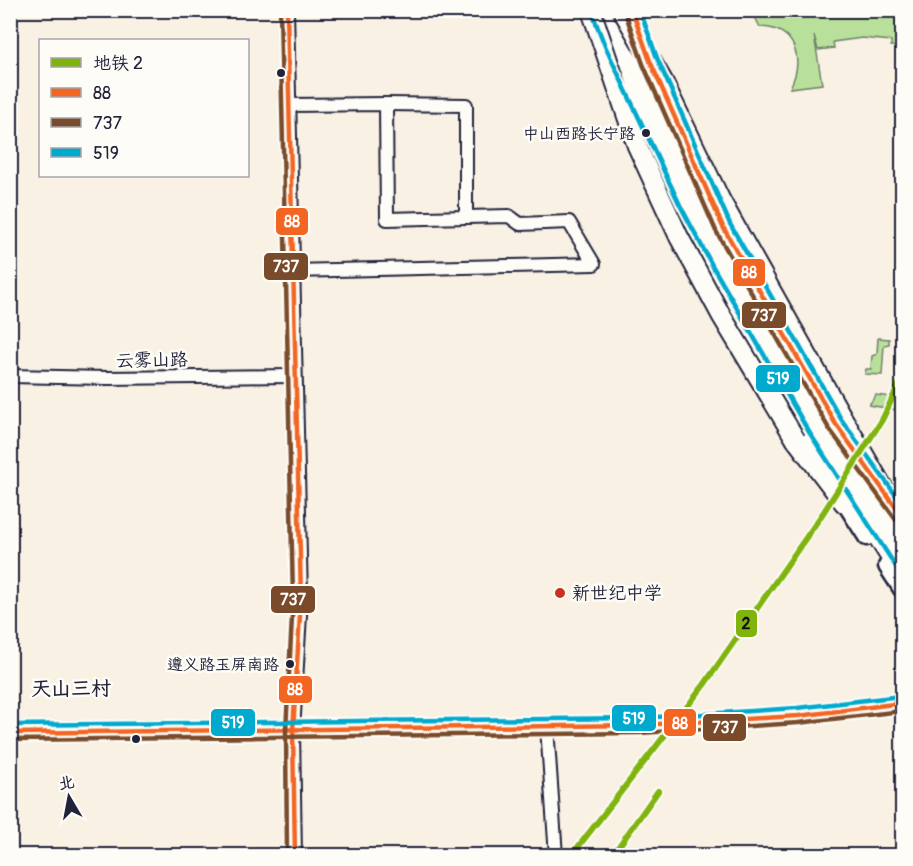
<svg xmlns="http://www.w3.org/2000/svg" width="913" height="866" font-family="Pangolin,'LXGW WenKai TC',sans-serif">
	<style>
		.green { fill: #b9e09b; stroke: #6e816b; stroke-width: 1.5 }
		.lines { fill: none; stroke-linecap: round; stroke-linejoin: round }
		.minor-casing { stroke: #22223b; stroke-width: 16 }
		.major-casing { stroke: #22223b; stroke-width: 21 }
		.highway-casing { stroke: #22223b; stroke-width: 22 }
		.minor { stroke: #fdfcf7; stroke-width: 12 }
		.major { stroke: #fdfcf7; stroke-width: 16 }
		.highway { stroke: #fdfcf7; stroke-width: 18 }
		.highway-bridge-casing { stroke: #22223b; stroke-width: 22; stroke-linecap: butt }
		.highway-bridge { stroke: #fdfcf7; stroke-width: 18 }
		.bus-1-casing { stroke: #fdfcf7; stroke-width: 9 }
		.bus-2-casing { stroke: #fdfcf7; stroke-width: 9 }
		.bus-3-casing { stroke: #fdfcf7; stroke-width: 9 }
		.bus-1 { stroke: #f26522; stroke-width: 4.5 }
		.bus-2 { stroke: #7a4b2a; stroke-width: 4.5 }
		.bus-3 { stroke: #00a9ce; stroke-width: 4.5 }
		.metro-1-casing { stroke: #fdfcf7; stroke-width: 10 }
		.metro-1 { stroke: #80b30c; stroke-width: 6 }
		.bus-dot { fill: #22223b; stroke: #fdfcf7; stroke-width: 2 }
		.poi-dot { fill: #c8321e; stroke: #fdfcf7; stroke-width: 2 }
		.labels { text-anchor: middle; stroke-width: 5; stroke-linejoin: round; paint-order: stroke }
		.bus-label { font-size: 16px; fill: #22223b; stroke: #fdfcf7; text-anchor: end }
		.street-label { font-size: 18px; fill: #22223b; stroke: #fdfcf7 }
		.poi-label { font-size: 18px; fill: #22223b; stroke: #fdfcf7; text-anchor: start }
		.neighbourhood-label { font-size: 20px; font-weight: bold; fill: #22223b; stroke: #fdfcf7 }
		.line-badge { stroke: #fdfcf7; stroke-width: 2 }
		.badge-label { font-size: 16px; text-anchor: middle; font-weight: bold; fill: #fff }
		.pale-badge-label { font-size: 16px; text-anchor: middle; font-weight: bold; fill: #111 }
	</style>
	<rect width="100%" height="100%" fill="#f8f1e4"/>
	<filter id="ink" filterUnits="userSpaceOnUse"><feTurbulence type="fractalNoise" baseFrequency=".0167" numOctaves="2"/><feDisplacementMap in="SourceGraphic" scale="12" xChannelSelector="R" yChannelSelector="G"/><feConvolveMatrix kernelMatrix="1 2 1 2 8 2 1 2 1" color-interpolation-filters="sRGB"/></filter>
	<g filter="url(#ink)">
		<!-- green -->
		<g class="green">
			<path d="M 752,11 L 902,11 L 902,47 L 891,46 L 891,41 L 862,38 L 833,42 L 834,48 L 818,50 L 814,35 L 822,84 L 790,88 C 804,60 797,28 760,27 Z"/>
			<polygon points="878,338 889,339 889,344 884,345 882,375 865,374 866,369 871,369 872,356 877,354"/>
			<polygon points="902,384 902,411 869,405 876,395 899,398"/>
		</g>
		<g class="lines">
			<!-- minor casing -->
			<g class="minor-casing">
				<g id="minor">
					<polyline points="287,10 301,598 293,731 295,856"/>
					<polyline points="289,105 386,104 387,219 466,217"/>
					<polyline points="292,271 594,264 569,222 520,224 509,216 466,217 466,105 386,104"/>
					<polyline points="10,376 107,378 294,376"/>
					<polyline points="547,727 556,856"/>
					<path d="M 10,733 C 168,732 325,730 482,728 C 622,726 764,725 902,703"/>
				</g>
			</g>
			<!-- major casing -->
			<g class="major-casing">
				<g id="major">
					<polyline points="708,191 723,227 834,420"/>
					<polyline points="879,483 902,516"/>
					<polyline points="837,490 867,537"/>
					<polyline points="887,566 902,589"/>
				</g>
			</g>
			<!-- highway casing -->
			<g class="highway-casing">
				<g id="highway">
					<polyline points="603,10 630,86 681,199 728,289 816,439 902,576"/>
					<path d="M 619,14 C 627,37 634,60 644,82 C 713,244 805,394 897,544"/>
					<polyline points="841,415 887,494"/>
					<polyline points="796,440 844,503"/>
				</g>
			</g>
			<!-- minor -->
			<use href="#minor" class="minor"/>
			<!-- major -->
			<use href="#major" class="major"/>
			<!-- highway -->
			<use href="#highway" class="highway"/>
			<!-- highway-bridge casing -->
			<g class="highway-bridge-casing">
				<g id="highway-bridge">
					<polyline points="591,10 637,146 679,237 721,315 796,440"/>
					<polyline points="622,10 663,81 721,201 841,415"/>
				</g>
			</g>
			<!-- highway-bridge -->
			<use href="#highway-bridge" class="highway-bridge"/>
			<!-- bus-1 casing -->
			<g class="bus-1-casing">
				<g id="bus-1">
					<polyline points="287,10 301,598 293,731 295,856"/>
					<polyline points="632,10 650,61 723,227 835,423 902,516"/>
					<polyline points="10,733 640,725 798,716 902,703"/>
				</g>
			</g>
			<!-- bus-2 casing -->
			<g class="bus-2-casing">
				<g id="bus-2">
					<polyline points="280,10 293,598 286,731 287,856"/>
					<polyline points="625,12 643,64 716,231 828,427 896,520"/>
					<polyline points="10,740 640,733 798,723 902,711"/>
				</g>
			</g>
			<!-- bus-3 casing -->
			<g class="bus-3-casing">
				<g id="bus-3">
					<polyline points="591,10 605,46 680,205 713,267 809,432 902,576"/>
					<polyline points="640,10 657,58 730,224 841,419 902,504"/>
					<polyline points="10,725 640,718 797,708 901,696"/>
				</g>
			</g>
			<!-- bus-1 -->
			<use href="#bus-1" class="bus-1"/>
			<!-- bus-2 -->
			<use href="#bus-2" class="bus-2"/>
			<!-- bus-3 -->
			<use href="#bus-3" class="bus-3"/>
			<!-- metro-1 casing -->
			<g class="metro-1-casing">
				<g id="metro-1">
					<polyline points="571,856 704,685 823,513 882,420 902,378"/>
					<polyline points="612,856 658,791"/>
				</g>
			</g>
			<!-- metro-1 -->
			<use href="#metro-1" class="metro-1"/>
		</g>
	</g>
	<!-- markers -->
	<g class="bus-dot">
		<circle cx="281" cy="73" r="5"/>
		<circle cx="646" cy="133" r="5"/>
		<circle cx="290" cy="664" r="5"/>
		<circle cx="136" cy="739" r="5"/>
	</g>
	<circle class="poi-dot" cx="560" cy="593" r="6"/>
	<g class="labels">
		<!-- bus labels -->
		<g class="bus-label">
			<text x="635" y="139">中山西路长宁路</text>
			<text x="279" y="670">遵义路玉屏南路</text>
		</g>
		<!-- street labels -->
		<g class="street-label">
			<text transform="translate(152 360) rotate(-1)" y="6">云雾山路</text>
		</g>
		<!-- poi labels -->
		<g class="poi-label">
			<text x="572" y="599">新世纪中学</text>
		</g>
		<!-- neighbourhood labels -->
		<g class="neighbourhood-label">
			<text x="71" y="695">天山三村</text>
		</g>
	</g>
	<g class="line-badge">
		<rect x="275" y="207" width="34" height="29" rx="6" fill="#f26522"/>
		<rect x="263" y="252" width="46" height="29" rx="6" fill="#7a4b2a"/>
		<rect x="732" y="258" width="34" height="29" rx="6" fill="#f26522"/>
		<rect x="741" y="301" width="46" height="28" rx="6" fill="#7a4b2a"/>
		<rect x="755" y="364" width="46" height="29" rx="6" fill="#00a9ce"/>
		<rect x="270" y="585" width="46" height="29" rx="6" fill="#7a4b2a"/>
		<rect x="735" y="609" width="23" height="29" rx="6" fill="#80b30c"/>
		<rect x="278" y="675" width="35" height="29" rx="6" fill="#f26522"/>
		<rect x="611" y="704" width="46" height="28" rx="6" fill="#00a9ce"/>
		<rect x="210" y="708" width="46" height="29" rx="6" fill="#00a9ce"/>
		<rect x="663" y="708" width="34" height="29" rx="6" fill="#f26522"/>
		<rect x="702" y="713" width="45" height="29" rx="6" fill="#7a4b2a"/>
	</g>
	<g class="badge-label">
		<text x="292" y="227">88</text>
		<text x="286" y="272">737</text>
		<text x="749" y="278">88</text>
		<text x="764" y="321">737</text>
		<text x="778" y="384">519</text>
		<text x="293" y="605">737</text>
		<text x="295" y="695">88</text>
		<text x="634" y="724">519</text>
		<text x="233" y="728">519</text>
		<text x="680" y="729">88</text>
		<text x="725" y="733">737</text>
	</g>
	<g class="pale-badge-label">
		<text x="746" y="629">2</text>
	</g>
	<!-- margin -->
	<rect width="913" height="866" fill="none" stroke="#fdfcf7" stroke-width="36"/>
	<rect x="18" y="18" width="877" height="830" fill="none" stroke="#22223b" stroke-width="2" filter="url(#ink)"/>
	<!-- legend -->
	<rect x="39" y="39" width="210" height="138" fill="#fdfcf7" stroke="#a5a5ac" stroke-width="1.5"/>
	<rect x="51" y="58" width="30" height="9" fill="#80b30c" stroke="#a5a5ac" stroke-width="1.5"/>
	<text x="93" y="69" font-size="18" fill="#22223b">地铁 2</text>
	<rect x="51" y="88" width="30" height="9" fill="#f26522" stroke="#a5a5ac" stroke-width="1.5"/>
	<text x="93" y="99" font-size="18" fill="#22223b">88</text>
	<rect x="51" y="118" width="30" height="9" fill="#7a4b2a" stroke="#a5a5ac" stroke-width="1.5"/>
	<text x="93" y="129" font-size="18" fill="#22223b">737</text>
	<rect x="51" y="148" width="30" height="9" fill="#00a9ce" stroke="#a5a5ac" stroke-width="1.5"/>
	<text x="93" y="159" font-size="18" fill="#22223b">519</text>
	<!-- north arrow -->
	<g transform="translate(69 797) rotate(350)" stroke="#fdfcf7" stroke-width="4.5" paint-order="stroke">
	<path d="M0-4.5L10 22L0 15L-10 22Z" fill="#22223b"/>
	<text y="-9" font-size="16" font-weight="bold" text-anchor="middle" fill="#22223b">北</text>
	</g>
</svg>
